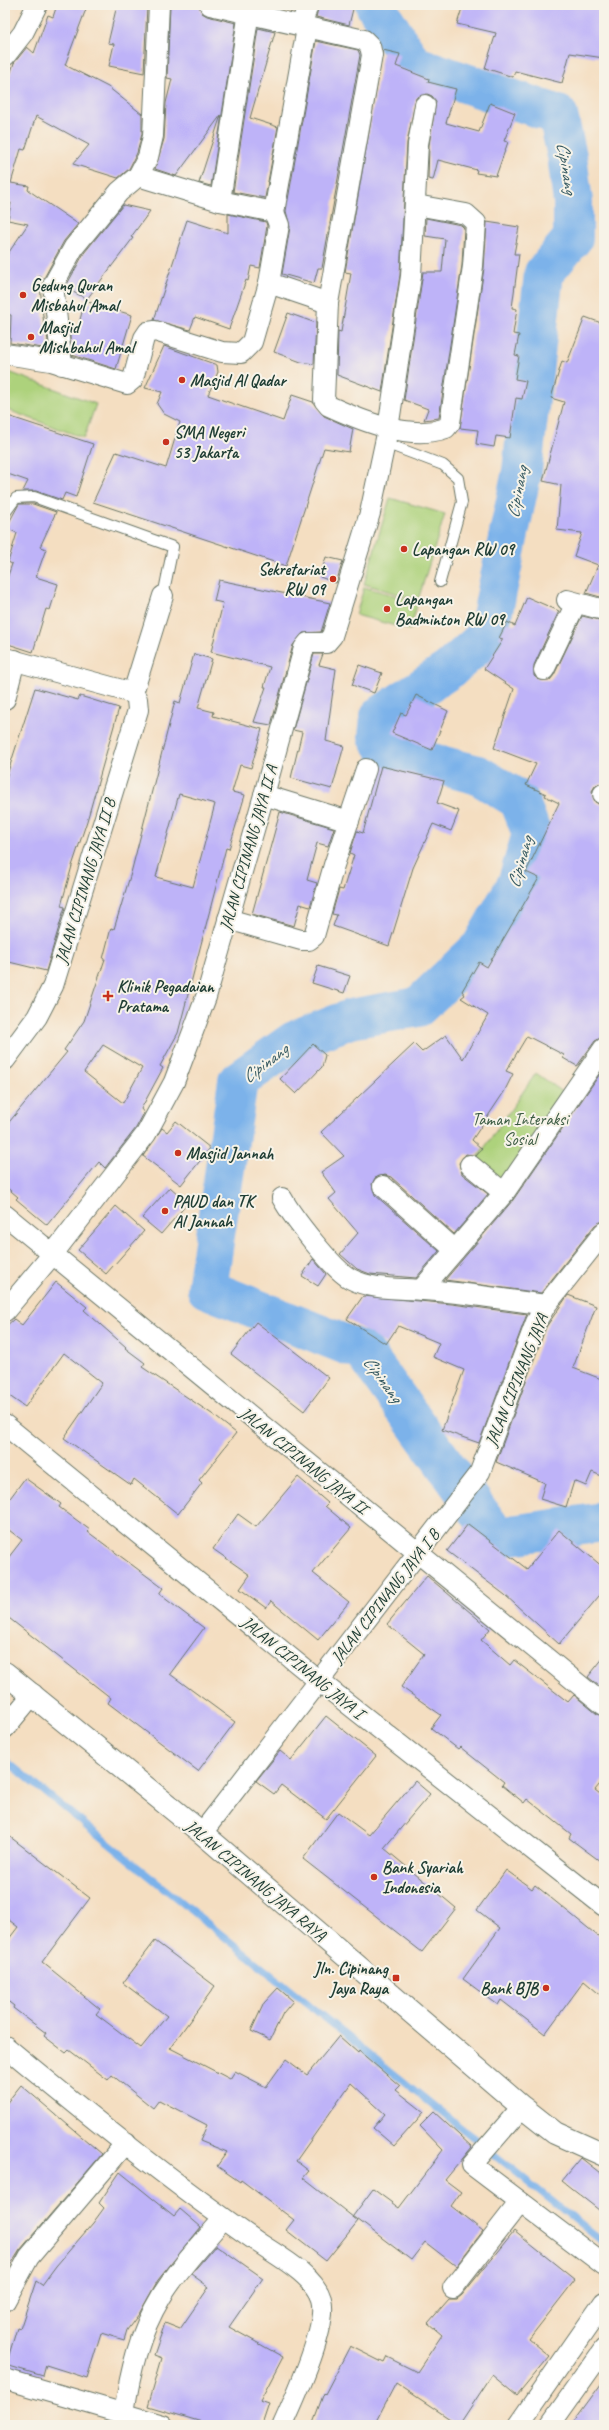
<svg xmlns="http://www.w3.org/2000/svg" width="609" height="2430" font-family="Caveat,sans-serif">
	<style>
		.green { fill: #add27c; stroke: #668858 }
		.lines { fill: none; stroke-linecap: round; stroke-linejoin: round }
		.stream { stroke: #7cb2ea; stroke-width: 7 }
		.river { stroke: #7cb2ea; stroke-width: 40 }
		.building { fill: #beb3f8; fill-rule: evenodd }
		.service-casing { stroke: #6a7565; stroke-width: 12 }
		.minor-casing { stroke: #6a7565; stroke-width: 22 }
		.secondary-casing { stroke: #6a7565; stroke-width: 24 }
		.service { stroke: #fff; stroke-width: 10 }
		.minor { stroke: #fff; stroke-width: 20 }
		.secondary { stroke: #fff; stroke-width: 22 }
		.poi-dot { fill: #c8321e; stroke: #f7f3e8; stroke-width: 1.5 }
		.labels { text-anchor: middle; stroke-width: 4; stroke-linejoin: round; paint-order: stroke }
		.poi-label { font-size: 17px; font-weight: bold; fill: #1f3d34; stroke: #f7f3e8; text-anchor: start }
		.street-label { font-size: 17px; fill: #1f3d34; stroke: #f7f3e8 }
		.park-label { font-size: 17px; fill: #3b5b42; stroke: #f7f3e8 }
		.water-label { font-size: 18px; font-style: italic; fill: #365a62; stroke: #f7f3e8 }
	</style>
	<rect width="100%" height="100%" fill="#f7f3e8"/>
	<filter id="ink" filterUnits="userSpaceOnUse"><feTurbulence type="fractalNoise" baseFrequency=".025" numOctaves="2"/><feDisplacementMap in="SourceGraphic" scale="8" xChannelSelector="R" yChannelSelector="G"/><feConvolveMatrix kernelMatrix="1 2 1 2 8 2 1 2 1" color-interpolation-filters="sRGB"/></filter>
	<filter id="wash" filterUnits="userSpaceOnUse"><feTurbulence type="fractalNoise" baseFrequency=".012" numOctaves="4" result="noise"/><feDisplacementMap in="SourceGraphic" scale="16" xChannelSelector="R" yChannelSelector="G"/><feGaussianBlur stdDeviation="0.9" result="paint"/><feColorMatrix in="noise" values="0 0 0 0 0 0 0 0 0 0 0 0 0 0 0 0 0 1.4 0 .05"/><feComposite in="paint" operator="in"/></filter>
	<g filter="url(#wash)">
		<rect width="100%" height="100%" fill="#f4dec1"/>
		<!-- green -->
		<g class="green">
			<polygon points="6,371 96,404 84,438 5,409"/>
			<polygon points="390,498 445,514 418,600 364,584"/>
			<polygon points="364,587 418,602 410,630 356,615"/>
			<polygon points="536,1073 567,1095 505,1184 474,1163"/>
		</g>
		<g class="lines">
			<!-- stream -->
			<polyline class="stream" points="5,1760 604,2243"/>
			<!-- river -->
			<polyline class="river" points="375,5 413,65 558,115 567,156 573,202 573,238 544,273 522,471 488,635 450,669 380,716 378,737 387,751 478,775 519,800 532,834 517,884 481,947 418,1007 350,1019 294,1041 238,1081 207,1289 364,1352 497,1537 604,1522"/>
		</g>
		<g id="blocks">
			<!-- building -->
			<g class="building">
				<polygon points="57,5 76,5 86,9 65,65 108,87 142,114 142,134 137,153 129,169 118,178 73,164 89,145 36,116 25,150 21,149 11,183 29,186 28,190 78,224 64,241 44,278 39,276 44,326 46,326 49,349 10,343 11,315 5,314 5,258 28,224 8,220 11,203 5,201 5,89 14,63 27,47 34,53 48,15 53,17"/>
				<polygon points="117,5 147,5 144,73 109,66 114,44 108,43"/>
				<polygon points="170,5 199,5 202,13 207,16 236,23 211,186 199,183 221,115 176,176 155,169 164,139 166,103 172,79 167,78"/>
				<polygon points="319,5 354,5 349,25 316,17"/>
				<polygon points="463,5 585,5 604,9 604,58 570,53 562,83 515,71 513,77 485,68 496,33 457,24"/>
				<polygon points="258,28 275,32 250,118 278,127 265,198 233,192"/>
				<polygon points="316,41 358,50 360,55 322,268 318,268 314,283 282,274 290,227 286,211"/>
				<polygon points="383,50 400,54 396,66 429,79 428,82 456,89 446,123 479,132 490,103 515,113 504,141 508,142 496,176 476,173 477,170 438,160 433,180 428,179 429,145 436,101 432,96 427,94 416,98 407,143 400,275 382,392 337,375 338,331 341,332 351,273 345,272"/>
				<polygon points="123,205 150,211 131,237 133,238 87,299 65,288 84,253"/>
				<polygon points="228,214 266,222 267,226 260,268 251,266 248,281 246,280 229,329 195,317 190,330 154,320 187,220 228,233"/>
				<polygon points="426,218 461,225 464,228 462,265 439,418 424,420 428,409 404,400 423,272 442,272 445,239 425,236"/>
				<polygon points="487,222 519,227 514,254 519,254 512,308 517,309 513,334 519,335 515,355 519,356 515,379 526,381 522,399 516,398 510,438 496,436 494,447 476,444 478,430 460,428 484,268"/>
				<polygon points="85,301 132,315 116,369 72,355 69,327 78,327"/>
				<polygon points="288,313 316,323 314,364 301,362 274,352"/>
				<polygon points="585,317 604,324 604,598 586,593 598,565 574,556 582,533 557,530 561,485 543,481 564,402 551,398 562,361 567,363"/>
				<polygon points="164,346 217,365 218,372 208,395 283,421 292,395 313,402 324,416 353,429 349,452 324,448 286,566 93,502 116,452 166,468 180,422 164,414 157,404 162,392 145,388"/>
				<polygon points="5,415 93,444 76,497 65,493 62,500 36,491 23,491 28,481 5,473"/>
				<polygon points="19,504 33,504 56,512 40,547 46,549 36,577 58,584 50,610 46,609 33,652 5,643 5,584 12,564 8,562 17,533 6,528"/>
				<polygon points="326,557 343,561 336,583 320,577"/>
				<polygon points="219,580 330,603 321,632 303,633 293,645 271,725 254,722 266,687 264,687 270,667 211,652 223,603 214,601"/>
				<polygon points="527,597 559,611 534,665 534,676 539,680 550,680 554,675 582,616 604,621 604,783 595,786 592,791 595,802 604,806 604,1037 595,1041 577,1066 563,1058 564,1055 527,1036 506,1071 513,1074 504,1092 472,1140 482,1149 476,1156 466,1154 459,1163 462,1174 488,1194 454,1234 391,1177 385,1175 375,1178 372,1184 375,1195 439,1251 416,1278 370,1274 357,1269 340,1254 358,1233 329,1199 336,1193 321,1172 344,1156 321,1132 414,1044 422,1052 446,1035 463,1059 488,1015 461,998 465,995 462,991 479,962 487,967 539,878 526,872 559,803 545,796 546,794 526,785 536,764 494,748 514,689 484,669 503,639 499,638 507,622 515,626"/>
				<path d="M 194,654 L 212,659 L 198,708 L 214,712 L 213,716 L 262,729 L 251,768 L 240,765 L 232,792 L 245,795 L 229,849 L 226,848 L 178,1033 L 160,1066 L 163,1068 L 141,1109 L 144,1113 L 136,1128 L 105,1168 L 99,1162 L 47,1225 L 16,1199 L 18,1197 L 5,1186 L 5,1127 L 67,1052 L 64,1050 L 84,1021 L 105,959 L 103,959 L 111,928 L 114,929 L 131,873 L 175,701 L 180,703 ZM 179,794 L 215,804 L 193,887 L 156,877 ZM 103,1045 L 142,1068 L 123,1103 L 84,1072 Z"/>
				<polygon points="314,654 323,654 319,665 336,669 326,741 344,746 332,789 291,778 302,732 293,730"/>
				<polygon points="359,665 382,673 374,693 352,685"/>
				<polygon points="35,688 78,700 80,696 119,708 87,821 72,866 61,906 65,907 63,913 46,971 5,961 5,781"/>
				<polygon points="416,695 448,711 432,750 392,733 401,713 406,715"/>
				<polygon points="381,766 444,781 437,803 459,811 451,831 433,824 413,868 389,946 333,926 337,915 332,914 339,889 343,890 354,855 350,853 357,831 363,833"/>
				<polygon points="280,812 334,828 328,846 317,843 307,880 317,883 310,907 300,904 294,926 252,914"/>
				<polygon points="318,966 350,976 344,993 312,983"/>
				<polygon points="313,1044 325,1055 322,1067 296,1094 280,1079"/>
				<polygon points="604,1068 604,1221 595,1225 541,1293 445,1280 513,1200"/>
				<polygon points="176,1121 210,1148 181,1185 143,1156 162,1128 167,1132"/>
				<polygon points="170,1187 188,1203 161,1234 142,1218"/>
				<polygon points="116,1206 144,1231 106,1274 78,1250"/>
				<polygon points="313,1259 326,1274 318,1286 302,1276"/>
				<polygon points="56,1282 87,1307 84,1310 126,1347 125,1348 145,1363 142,1367 212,1414 236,1433 199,1480 202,1483 178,1514 134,1479 131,1485 64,1438 102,1383 64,1353 25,1407 5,1393 5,1327 14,1319 22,1325"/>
				<polygon points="568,1295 596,1306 573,1368 604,1380 604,1477 592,1472 586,1486 574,1481 566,1507 540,1499 545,1483 496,1462 546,1327"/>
				<polygon points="363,1296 452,1304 527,1314 479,1443 442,1430 464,1370 433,1357 439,1343 398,1326 386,1344 347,1319"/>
				<polygon points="256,1322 329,1378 304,1411 231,1354"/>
				<polygon points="298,1477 328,1503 325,1506 351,1528 313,1573 349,1602 318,1640 271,1601 266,1608 240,1589 250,1575 213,1549 238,1514 256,1527"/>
				<polygon points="25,1478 61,1504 59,1507 90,1530 88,1532 163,1588 159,1594 204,1628 170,1674 235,1722 198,1771 108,1703 111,1698 5,1615 5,1562 22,1540 5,1527 5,1505"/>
				<polygon points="468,1524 527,1569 559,1530 604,1568 604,1590 559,1644 505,1595 447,1551"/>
				<polygon points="427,1576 490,1629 481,1640 510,1665 514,1660 568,1702 574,1695 597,1714 604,1716 604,1779 595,1790 604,1797 604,1864 569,1838 571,1834 527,1799 524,1803 502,1785 504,1782 460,1747 458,1749 431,1728 441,1715 401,1687 424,1654 387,1624"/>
				<polygon points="604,1657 604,1690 588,1677"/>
				<polygon points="326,1716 376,1756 326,1819 281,1785 274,1794 256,1781 280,1751 291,1760"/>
				<polygon points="415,1781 430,1794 384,1848 456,1908 422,1952 303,1859 338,1812 369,1835"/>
				<polygon points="5,1833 90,1898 42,1962 100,2009 96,2014 141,2048 167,2016 123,1983 155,1941 215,1986 170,2048 230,2079 235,2071 266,2087 286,2059 307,2075 339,2036 358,2053 359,2051 400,2086 396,2090 424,2112 394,2146 373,2128 385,2114 351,2083 296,2161 309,2171 303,2178 358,2221 326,2261 286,2230 294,2220 241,2180 240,2182 217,2166 227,2152 200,2141 207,2125 159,2100 153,2108 112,2075 108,2080 69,2050 66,2053 44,2036 46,2033 13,2008 14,2006 5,1999 5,1944 18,1927 5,1917"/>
				<polygon points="506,1870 532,1889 535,1885 604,1941 604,1998 584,1981 545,2034 501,2000 498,2005 463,1979 500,1928 477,1910"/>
				<polygon points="278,1988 293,2001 283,2013 270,2040 251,2031 264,2003"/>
				<polygon points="21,2085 102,2154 20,2250 5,2274 5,2105"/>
				<polygon points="434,2112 472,2147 445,2180 461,2192 451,2206 483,2231 456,2266 425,2242 411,2260 353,2216 373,2189 399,2208 443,2150 420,2126"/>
				<polygon points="581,2158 604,2176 604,2214 562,2181"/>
				<polygon points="120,2172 174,2216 180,2209 201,2227 158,2280 139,2314 127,2330 124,2340 101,2333 87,2378 46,2365 43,2376 6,2365 17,2328 20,2329 36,2281 42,2285 56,2266 93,2223 104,2208 99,2203"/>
				<polygon points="514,2231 575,2280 529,2339 550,2356 517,2396 492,2375 459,2425 396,2383 374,2425 312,2425 324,2393 325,2394 350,2346 384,2363 387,2357 417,2372 442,2335 428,2323 449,2299 457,2299 462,2295"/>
				<polygon points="216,2245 263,2278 229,2327 283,2357 260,2401 269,2404 262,2425 212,2425 148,2406 162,2358 154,2355 165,2323 180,2329 209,2287 191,2274"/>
				<polygon points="604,2380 604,2425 571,2425"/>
			</g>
		</g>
	</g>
	<g filter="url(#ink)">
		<use href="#blocks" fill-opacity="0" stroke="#6a7565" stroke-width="1"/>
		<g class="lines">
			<!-- service casing -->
			<g class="service-casing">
				<g id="service">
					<polyline points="385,443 443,465 458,478 462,502 440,582"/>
					<polyline points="5,513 16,498 34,497 173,547 163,596"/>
				</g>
			</g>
			<!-- minor casing -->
			<g class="minor-casing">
				<g id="minor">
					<path d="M 210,5 L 364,40 L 370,46 L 372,55 L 328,303 L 324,400 L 329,406 C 362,421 410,441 446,428 L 450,423 L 473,266 L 476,223 L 466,214 L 416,205"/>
					<polyline points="5,56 23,33 37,5"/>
					<polyline points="138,176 220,201 274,212 279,225 269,283 328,303"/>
					<polyline points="220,201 250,5"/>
					<polyline points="274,212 307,28 303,20 308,5"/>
					<polyline points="5,354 51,361 127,384 133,379 144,338 148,332 155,331 222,352 241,353 252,342 269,283"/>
					<polyline points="62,365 53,285 74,247 119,192 138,176 148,157 153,136 159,5"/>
					<polyline points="567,600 604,610"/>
					<polyline points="5,658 133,693"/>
					<polyline points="544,670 576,603"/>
					<polyline points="133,693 163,596"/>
					<polyline points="5,699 15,660"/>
					<polyline points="603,794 604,795"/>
					<polyline points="264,795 349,821"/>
					<polyline points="228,919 301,940 309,940 314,936 334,865 366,769"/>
					<polyline points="5,1060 37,1017 53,986 138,710 137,699 133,693"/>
					<polyline points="470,1165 504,1193"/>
					<polyline points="383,1186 455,1250"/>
					<path d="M 282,1198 C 292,1216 333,1270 351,1279 C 372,1290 399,1288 422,1290 C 464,1292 505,1300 546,1305"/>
					<polyline points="5,1215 604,1705"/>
					<polyline points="421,1290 504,1193 604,1048"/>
					<polyline points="5,1311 52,1255 146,1134 174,1082 206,997 264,795 304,648 308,643 326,643 332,636 370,513 388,429 411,276 418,144 425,105"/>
					<polyline points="5,1425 319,1681 604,1906"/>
					<polyline points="5,1728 33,1694"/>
					<polyline points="202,1833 480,1472 536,1322 546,1305 604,1232"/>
					<path d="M 5,2046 C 87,2114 171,2182 259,2243 C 278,2256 314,2275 321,2299 C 329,2326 295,2398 283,2425"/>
					<polyline points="522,2107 472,2165 604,2265"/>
					<polyline points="453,2288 520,2202"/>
					<polyline points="5,2301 29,2257 126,2143"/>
					<polyline points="5,2379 163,2425"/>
					<path d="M 124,2413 C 130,2373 139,2333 161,2297 C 178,2269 202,2244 223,2219"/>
					<polyline points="518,2425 604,2302"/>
					<polyline points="550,2425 604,2349"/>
				</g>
			</g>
			<!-- secondary casing -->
			<g class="secondary-casing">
				<polyline id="secondary" points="5,1673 202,1833 522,2107 555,2133 604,2155"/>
			</g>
			<!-- service -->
			<use href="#service" class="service"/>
			<!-- minor -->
			<use href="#minor" class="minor"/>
			<!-- secondary -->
			<use href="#secondary" class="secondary"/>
		</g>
	</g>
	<!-- markers -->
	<g class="poi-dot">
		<circle cx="23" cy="295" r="4"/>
		<circle cx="31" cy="337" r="4"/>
		<circle cx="182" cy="380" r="4"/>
		<circle cx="166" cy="442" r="4"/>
		<circle cx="404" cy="549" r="4"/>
		<circle cx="333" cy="579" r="4"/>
		<circle cx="387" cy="609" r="4"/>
		<path d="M106 990h4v4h4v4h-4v4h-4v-4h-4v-4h4z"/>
		<circle cx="178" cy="1153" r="4"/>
		<circle cx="165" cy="1211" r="4"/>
		<circle cx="374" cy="1877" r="4"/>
		<rect x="392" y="1974" width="8" height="8" rx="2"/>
		<circle cx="546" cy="1988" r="4"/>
	</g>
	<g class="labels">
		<!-- poi labels -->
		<g class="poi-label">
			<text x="31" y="291">Gedung Quran<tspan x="31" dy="20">Misbahul Amal</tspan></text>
			<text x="39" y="333">Masjid<tspan x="39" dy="20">Mishbahul Amal</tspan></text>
			<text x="190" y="386">Masjid Al Qadar</text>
			<text x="174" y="438">SMA Negeri<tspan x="174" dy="20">53 Jakarta</tspan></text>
			<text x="412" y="555">Lapangan RW 09</text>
			<text x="325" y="575" text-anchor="end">Sekretariat<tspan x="325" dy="20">RW 09</tspan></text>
			<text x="395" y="605">Lapangan<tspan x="395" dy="20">Badminton RW 09</tspan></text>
			<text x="117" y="992">Klinik Pegadaian<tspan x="117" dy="20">Pratama</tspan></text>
			<text x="186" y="1159">Masjid Jannah</text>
			<text x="173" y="1207">PAUD dan TK<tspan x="173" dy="20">Al Jannah</tspan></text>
			<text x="382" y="1873">Bank Syariah<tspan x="382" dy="20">Indonesia</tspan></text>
			<text x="388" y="1974" text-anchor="end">Jln. Cipinang<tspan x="388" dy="20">Jaya Raya</tspan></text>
			<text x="538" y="1994" text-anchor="end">Bank BJB</text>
		</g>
		<!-- street labels -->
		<g class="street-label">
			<text transform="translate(248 848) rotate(-74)" y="6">JALAN CIPINANG JAYA II A</text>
			<text transform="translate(85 881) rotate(-73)" y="6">JALAN CIPINANG JAYA II B</text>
			<text transform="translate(516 1380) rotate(-68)" y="6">JALAN CIPINANG JAYA</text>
			<text transform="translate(304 1460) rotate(39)" y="6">JALAN CIPINANG JAYA II</text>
			<text transform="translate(385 1596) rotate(-52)" y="6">JALAN CIPINANG JAYA I B</text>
			<text transform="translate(303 1667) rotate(39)" y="6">JALAN CIPINANG JAYA I</text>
			<text transform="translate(256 1880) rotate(40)" y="6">JALAN CIPINANG JAYA RAYA</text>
		</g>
		<!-- park labels -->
		<g class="park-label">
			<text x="520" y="1125">Taman Interaksi<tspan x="520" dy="20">Sosial</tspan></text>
		</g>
		<!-- water labels -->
		<g class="water-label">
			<text transform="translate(567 168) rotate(81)" y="6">Cipinang</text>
			<text transform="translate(517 492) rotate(-79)" y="6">Cipinang</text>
			<text transform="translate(520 862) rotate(-74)" y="6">Cipinang</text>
			<text transform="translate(265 1063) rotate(-37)" y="6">Cipinang</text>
			<text transform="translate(383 1379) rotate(54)" y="6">Cipinang</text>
		</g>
	</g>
	<!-- margin -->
	<rect width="609" height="2430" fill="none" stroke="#f7f3e8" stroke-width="20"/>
</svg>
